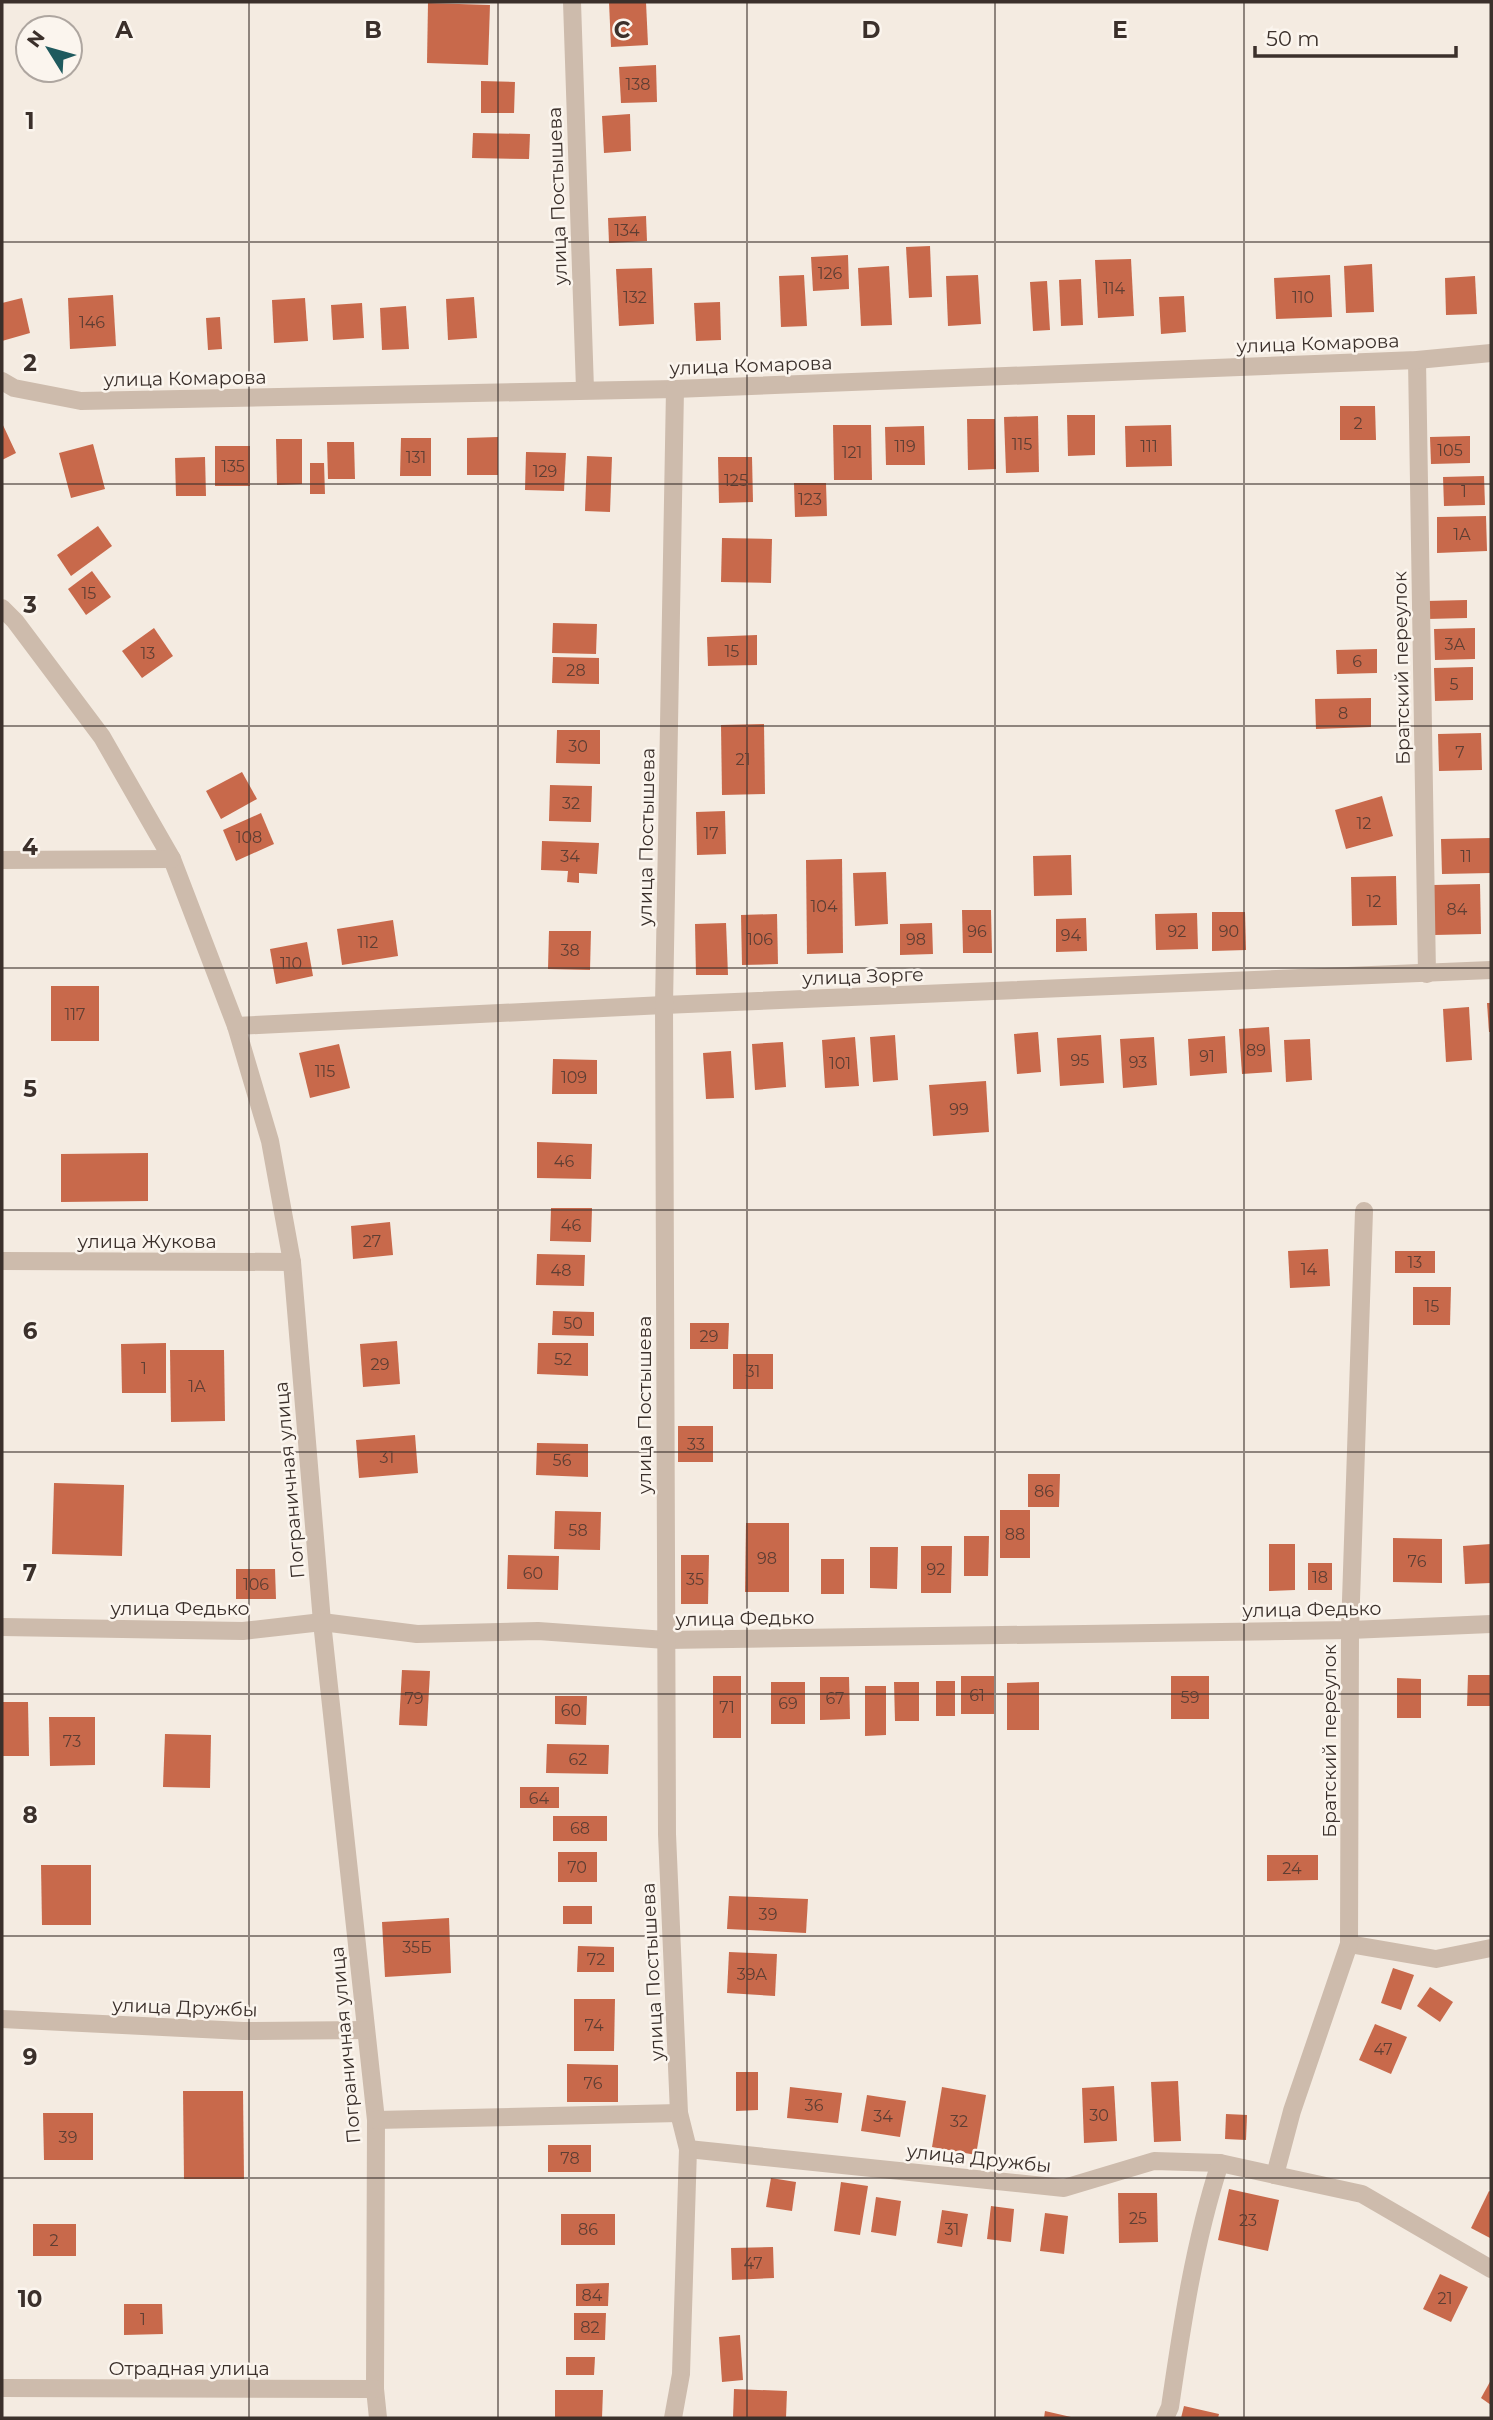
<svg xmlns="http://www.w3.org/2000/svg" width="1493" height="2420" font-family="Montserrat,sans-serif">
	<style>
		.building { fill: #c8694b }
		.lines { fill: none; stroke-linecap: round; stroke-linejoin: round }
		.minor { stroke: #cdbbac; stroke-width: 18 }
		.grid { fill: none; stroke: #3b302b; stroke-width: 2; stroke-opacity: 0.55 }
		.labels { text-anchor: middle; stroke-width: 5; stroke-linejoin: round; paint-order: stroke }
		.number-label { font-size: 16px; fill: #5e3e33 }
		.street-label { font-size: 19px; fill: #3b302b; stroke: #fbf5ee }
		.grid-label { font-size: 23px; text-anchor: middle; font-weight: bold; fill: #3b302b; stroke: #fbf5ee; stroke-width: 5; stroke-linejoin: round; paint-order: stroke }
	</style>
	<rect width="100%" height="100%" fill="#f4ebe1"/>
	<!-- building -->
	<g class="building">
		<polygon points="609,2 646,2 648,45 611,47"/>
		<polygon points="428,3 490,5 488,65 427,63"/>
		<polygon points="656,65 657,102 621,103 619,67"/>
		<polygon points="481,81 515,82 514,113 481,113"/>
		<polygon points="630,114 631,151 604,153 602,116"/>
		<polygon points="473,133 530,134 529,159 472,158"/>
		<polygon points="646,216 647,241 609,243 608,218"/>
		<polygon points="930,246 932,297 909,298 906,247"/>
		<polygon points="848,255 849,289 813,291 811,257"/>
		<polygon points="1131,259 1134,316 1098,318 1095,260"/>
		<polygon points="1372,264 1374,312 1346,313 1344,266"/>
		<polygon points="889,266 892,325 861,326 858,268"/>
		<polygon points="652,268 654,324 619,326 616,269"/>
		<polygon points="804,275 807,326 781,327 779,276"/>
		<polygon points="978,275 981,324 948,326 946,276"/>
		<polygon points="1330,275 1332,317 1276,319 1274,278"/>
		<polygon points="1475,276 1477,314 1446,315 1445,278"/>
		<polygon points="1081,279 1083,325 1061,326 1059,280"/>
		<polygon points="1047,281 1050,330 1033,331 1030,282"/>
		<polygon points="113,295 116,346 70,349 68,298"/>
		<polygon points="1184,296 1186,332 1161,334 1159,297"/>
		<polygon points="474,297 477,338 448,340 446,299"/>
		<polygon points="22,298 30,333 2,341 2,303"/>
		<polygon points="305,298 308,341 274,343 272,300"/>
		<polygon points="720,302 721,340 696,341 694,303"/>
		<polygon points="362,303 364,338 333,340 331,305"/>
		<polygon points="406,306 409,349 382,350 380,308"/>
		<polygon points="220,317 222,349 208,350 206,318"/>
		<polygon points="1340,406 1375,406 1376,440 1340,440"/>
		<polygon points="1067,415 1095,415 1095,455 1068,456"/>
		<polygon points="1038,416 1039,472 1006,473 1004,417"/>
		<polygon points="967,419 995,419 996,469 968,470"/>
		<polygon points="2,423 16,453 2,460"/>
		<polygon points="833,425 871,425 872,480 834,480"/>
		<polygon points="1171,425 1172,466 1126,467 1125,426"/>
		<polygon points="924,426 925,465 886,465 885,427"/>
		<polygon points="1470,436 1470,463 1431,464 1430,437"/>
		<polygon points="498,437 498,475 467,475 467,438"/>
		<polygon points="401,438 431,438 431,476 400,476"/>
		<polygon points="276,439 302,439 302,484 277,485"/>
		<polygon points="327,442 354,442 355,479 328,479"/>
		<polygon points="93,444 105,489 71,498 59,453"/>
		<rect x="215" y="446" width="35" height="40"/>
		<polygon points="526,452 566,453 564,491 525,490"/>
		<polygon points="587,456 612,457 610,512 585,511"/>
		<polygon points="205,457 206,496 176,496 175,458"/>
		<polygon points="718,457 752,457 753,502 719,503"/>
		<polygon points="310,463 324,463 325,494 310,494"/>
		<polygon points="1484,476 1485,505 1444,506 1443,477"/>
		<polygon points="794,483 826,483 827,516 795,517"/>
		<polygon points="1486,516 1487,551 1437,553 1437,517"/>
		<polygon points="98,526 112,546 71,576 57,555"/>
		<polygon points="722,538 772,539 771,583 721,582"/>
		<polygon points="92,571 111,597 86,615 68,589"/>
		<polygon points="1467,600 1467,618 1427,619 1426,601"/>
		<polygon points="553,623 597,624 596,654 552,653"/>
		<polygon points="154,628 173,656 142,678 122,651"/>
		<polygon points="1475,628 1475,659 1435,660 1434,629"/>
		<polygon points="757,635 757,665 708,666 707,637"/>
		<polygon points="1377,649 1377,673 1337,674 1336,650"/>
		<polygon points="553,657 599,658 599,684 552,683"/>
		<polygon points="1473,667 1473,700 1435,701 1434,668"/>
		<polygon points="1371,698 1371,727 1316,729 1315,699"/>
		<polygon points="764,724 765,794 722,795 721,725"/>
		<polygon points="557,730 600,730 600,764 556,763"/>
		<polygon points="1481,733 1482,770 1439,771 1438,734"/>
		<polygon points="242,772 257,799 221,819 206,791"/>
		<polygon points="550,785 592,786 591,822 549,821"/>
		<polygon points="1382,796 1393,836 1346,849 1335,810"/>
		<polygon points="725,811 726,854 697,855 696,812"/>
		<polygon points="261,813 274,844 236,861 223,830"/>
		<polygon points="1491,838 1491,873 1442,874 1441,839"/>
		<polygon points="542,841 599,843 597,874 579,873 579,883 567,882 568,871 541,870"/>
		<polygon points="1071,855 1072,895 1034,896 1033,856"/>
		<polygon points="842,859 843,953 807,954 806,860"/>
		<polygon points="886,872 888,924 855,926 853,873"/>
		<polygon points="1396,876 1397,925 1352,926 1351,877"/>
		<polygon points="1480,884 1481,934 1434,935 1433,885"/>
		<polygon points="962,910 991,910 992,953 963,953"/>
		<polygon points="1212,912 1245,912 1246,950 1212,951"/>
		<polygon points="1197,913 1198,949 1156,950 1155,914"/>
		<polygon points="777,914 778,964 742,965 741,915"/>
		<polygon points="1086,918 1087,951 1056,952 1056,919"/>
		<polygon points="393,920 398,956 342,965 337,929"/>
		<polygon points="726,923 728,975 696,975 695,924"/>
		<polygon points="932,923 933,954 900,955 900,924"/>
		<polygon points="549,931 591,931 590,970 548,969"/>
		<polygon points="307,942 313,976 276,984 270,949"/>
		<rect x="51" y="986" width="48" height="55"/>
		<polygon points="1487,1003 1491,1003 1491,1032 1489,1032"/>
		<polygon points="1469,1007 1472,1060 1446,1062 1443,1009"/>
		<polygon points="1269,1027 1272,1072 1242,1074 1239,1029"/>
		<polygon points="1038,1032 1041,1072 1017,1074 1014,1034"/>
		<polygon points="895,1035 898,1080 873,1082 870,1037"/>
		<polygon points="1101,1035 1104,1083 1060,1086 1057,1038"/>
		<polygon points="1225,1036 1227,1073 1190,1076 1188,1039"/>
		<polygon points="855,1037 859,1086 825,1088 822,1040"/>
		<polygon points="1154,1037 1157,1085 1123,1088 1120,1039"/>
		<polygon points="1310,1039 1312,1080 1286,1082 1284,1040"/>
		<polygon points="783,1042 786,1087 755,1090 752,1044"/>
		<polygon points="339,1044 350,1088 310,1098 299,1053"/>
		<polygon points="731,1051 734,1098 706,1099 703,1053"/>
		<polygon points="553,1059 597,1060 597,1094 552,1094"/>
		<polygon points="986,1081 989,1132 933,1136 929,1085"/>
		<polygon points="537,1142 592,1144 591,1179 537,1178"/>
		<polygon points="148,1153 148,1201 61,1202 61,1154"/>
		<polygon points="551,1208 592,1208 591,1242 550,1241"/>
		<polygon points="390,1222 393,1255 353,1259 351,1226"/>
		<polygon points="1328,1249 1330,1286 1290,1288 1288,1251"/>
		<rect x="1395" y="1251" width="40" height="22"/>
		<polygon points="537,1254 585,1255 584,1286 536,1285"/>
		<polygon points="1413,1287 1451,1287 1450,1325 1413,1325"/>
		<polygon points="553,1311 594,1312 594,1336 552,1335"/>
		<polygon points="690,1323 729,1323 728,1349 690,1349"/>
		<polygon points="397,1341 400,1384 363,1387 360,1344"/>
		<polygon points="166,1343 166,1393 122,1393 121,1344"/>
		<polygon points="538,1343 588,1343 588,1376 537,1374"/>
		<polygon points="170,1350 224,1350 225,1421 171,1422"/>
		<rect x="733" y="1354" width="40" height="35"/>
		<rect x="678" y="1426" width="35" height="36"/>
		<polygon points="415,1435 418,1473 359,1478 356,1440"/>
		<polygon points="537,1443 588,1444 588,1477 536,1475"/>
		<polygon points="1028,1474 1060,1474 1059,1507 1028,1507"/>
		<polygon points="54,1483 124,1485 122,1556 52,1554"/>
		<rect x="1000" y="1510" width="30" height="48"/>
		<polygon points="555,1511 601,1512 600,1550 554,1549"/>
		<polygon points="746,1523 789,1523 789,1592 745,1592"/>
		<polygon points="964,1536 989,1536 988,1576 964,1576"/>
		<polygon points="1393,1538 1442,1539 1442,1583 1393,1582"/>
		<polygon points="1269,1544 1295,1544 1295,1590 1269,1591"/>
		<polygon points="1491,1544 1491,1583 1465,1584 1463,1546"/>
		<polygon points="921,1546 952,1546 951,1593 921,1593"/>
		<polygon points="870,1547 898,1547 897,1589 870,1588"/>
		<polygon points="508,1555 559,1556 558,1590 507,1589"/>
		<polygon points="681,1555 709,1555 708,1604 681,1604"/>
		<rect x="821" y="1559" width="23" height="35"/>
		<rect x="1308" y="1563" width="24" height="27"/>
		<polygon points="236,1569 275,1569 276,1599 236,1599"/>
		<polygon points="402,1670 430,1671 427,1726 399,1725"/>
		<polygon points="1468,1675 1491,1675 1491,1706 1467,1706"/>
		<rect x="713" y="1676" width="28" height="62"/>
		<rect x="961" y="1676" width="33" height="38"/>
		<rect x="1171" y="1676" width="38" height="43"/>
		<polygon points="820,1677 849,1677 850,1719 820,1720"/>
		<polygon points="1397,1678 1421,1679 1421,1718 1397,1718"/>
		<rect x="936" y="1681" width="19" height="35"/>
		<rect x="771" y="1682" width="34" height="42"/>
		<polygon points="894,1682 919,1682 919,1721 895,1721"/>
		<polygon points="1039,1682 1039,1730 1007,1730 1007,1683"/>
		<polygon points="865,1686 886,1686 886,1735 865,1736"/>
		<polygon points="555,1696 587,1696 586,1725 555,1724"/>
		<polygon points="2,1702 28,1702 29,1756 2,1756"/>
		<polygon points="49,1717 95,1717 95,1765 50,1766"/>
		<polygon points="165,1734 211,1735 210,1788 163,1787"/>
		<polygon points="547,1744 609,1745 608,1774 546,1773"/>
		<rect x="520" y="1787" width="39" height="21"/>
		<rect x="553" y="1816" width="54" height="25"/>
		<rect x="558" y="1852" width="39" height="30"/>
		<polygon points="1267,1855 1318,1855 1318,1880 1267,1881"/>
		<polygon points="41,1865 91,1865 91,1925 42,1925"/>
		<polygon points="729,1896 808,1899 806,1933 727,1929"/>
		<rect x="563" y="1906" width="29" height="18"/>
		<polygon points="449,1918 451,1973 385,1977 382,1922"/>
		<polygon points="578,1946 614,1947 614,1972 577,1972"/>
		<polygon points="729,1952 777,1954 775,1996 727,1993"/>
		<polygon points="1393,1968 1414,1975 1401,2010 1381,2003"/>
		<polygon points="1430,1987 1453,2002 1440,2022 1417,2006"/>
		<polygon points="574,1999 615,1999 614,2051 574,2051"/>
		<polygon points="1375,2024 1407,2037 1391,2074 1359,2060"/>
		<polygon points="567,2064 618,2065 618,2102 567,2102"/>
		<polygon points="736,2072 758,2072 758,2110 736,2111"/>
		<polygon points="1178,2081 1181,2141 1154,2142 1151,2082"/>
		<polygon points="1114,2086 1117,2141 1084,2143 1082,2088"/>
		<polygon points="790,2087 842,2093 838,2123 787,2118"/>
		<polygon points="942,2087 986,2095 976,2155 932,2147"/>
		<polygon points="183,2091 243,2091 244,2179 184,2179"/>
		<polygon points="867,2095 906,2101 900,2137 861,2131"/>
		<polygon points="43,2113 93,2113 93,2160 44,2160"/>
		<polygon points="1226,2114 1247,2115 1246,2140 1225,2139"/>
		<rect x="548" y="2145" width="43" height="27"/>
		<polygon points="771,2178 796,2182 792,2211 766,2207"/>
		<polygon points="841,2182 868,2186 860,2235 834,2231"/>
		<polygon points="1229,2189 1279,2200 1268,2251 1218,2240"/>
		<polygon points="1489,2191 1491,2192 1490,2238 1471,2228"/>
		<polygon points="1118,2193 1157,2193 1158,2242 1119,2243"/>
		<polygon points="876,2197 901,2201 896,2236 871,2232"/>
		<polygon points="991,2206 1014,2209 1011,2242 987,2239"/>
		<polygon points="942,2210 968,2214 962,2247 937,2243"/>
		<polygon points="1045,2213 1068,2216 1064,2254 1040,2251"/>
		<rect x="561" y="2214" width="54" height="31"/>
		<rect x="33" y="2224" width="43" height="32"/>
		<polygon points="773,2247 774,2278 732,2280 731,2248"/>
		<polygon points="1440,2274 1468,2287 1451,2322 1423,2309"/>
		<polygon points="609,2283 608,2306 576,2306 576,2284"/>
		<polygon points="124,2304 162,2304 163,2334 124,2335"/>
		<polygon points="574,2313 606,2313 605,2340 574,2340"/>
		<polygon points="740,2335 743,2380 722,2382 719,2337"/>
		<polygon points="566,2357 595,2357 594,2375 566,2375"/>
		<polygon points="1491,2380 1491,2405 1481,2398"/>
		<polygon points="734,2389 787,2391 786,2418 733,2418"/>
		<polygon points="555,2390 603,2390 602,2418 555,2418"/>
		<polygon points="1184,2406 1219,2414 1218,2418 1181,2418"/>
		<polygon points="1045,2411 1071,2417 1071,2418 1044,2418"/>
	</g>
	<g class="lines">
		<!-- minor -->
		<g class="minor">
			<polyline points="572,2 585,389"/>
			<polyline points="1417,360 1427,974"/>
			<polyline points="2,381 14,388 81,401 675,389 1417,360 1491,353"/>
			<polyline points="2,608 15,621 102,737 172,859 236,1026 270,1141 292,1262 322,1622 376,2120 375,2389 378,2418"/>
			<polyline points="2,860 172,859"/>
			<polyline points="236,1026 664,1005 1491,970"/>
			<polyline points="2,1261 292,1262"/>
			<polyline points="2,1627 243,1631 322,1622 417,1634 538,1631 666,1640 1350,1630 1491,1624"/>
			<polyline points="1349,1944 1436,1959 1491,1948"/>
			<polyline points="2,2019 243,2031 366,2030"/>
			<polyline points="376,2120 679,2113"/>
			<polyline points="688,2149 1064,2188 1154,2161 1220,2163 1362,2194 1491,2269"/>
			<polyline points="1275,2175 1292,2111 1349,1944 1350,1630 1364,1211"/>
			<polyline points="2,2388 375,2389"/>
			<polyline points="673,2418 681,2374 688,2149 679,2113 667,1834 664,1005 675,389"/>
			<path d="M 1165,2418 L 1170,2407 C 1182,2325 1194,2243 1220,2163"/>
		</g>
	</g>
	<!-- grid -->
	<path class="grid" d="M 249,2 L 249,2418M 498,2 L 498,2418M 747,2 L 747,2418M 995,2 L 995,2418M 1244,2 L 1244,2418M 2,242 L 1491,242M 2,484 L 1491,484M 2,726 L 1491,726M 2,968 L 1491,968M 2,1210 L 1491,1210M 2,1452 L 1491,1452M 2,1694 L 1491,1694M 2,1936 L 1491,1936M 2,2178 L 1491,2178"/>
	<g class="labels">
		<!-- number labels -->
		<g class="number-label">
			<text x="638" y="90">138</text>
			<text x="627" y="236">134</text>
			<text x="830" y="279">126</text>
			<text x="1114" y="294">114</text>
			<text x="635" y="303">132</text>
			<text x="1303" y="303">110</text>
			<text x="92" y="328">146</text>
			<text x="1358" y="429">2</text>
			<text x="1022" y="450">115</text>
			<text x="905" y="452">119</text>
			<text x="1149" y="452">111</text>
			<text x="1450" y="456">105</text>
			<text x="852" y="458">121</text>
			<text x="416" y="463">131</text>
			<text x="233" y="472">135</text>
			<text x="545" y="477">129</text>
			<text x="736" y="486">125</text>
			<text x="1464" y="497">1</text>
			<text x="810" y="505">123</text>
			<text x="1462" y="540">1А</text>
			<text x="89" y="599">15</text>
			<text x="1455" y="650">3А</text>
			<text x="732" y="657">15</text>
			<text x="148" y="659">13</text>
			<text x="1357" y="667">6</text>
			<text x="576" y="676">28</text>
			<text x="1454" y="690">5</text>
			<text x="1343" y="719">8</text>
			<text x="578" y="752">30</text>
			<text x="1460" y="758">7</text>
			<text x="743" y="765">21</text>
			<text x="571" y="809">32</text>
			<text x="1364" y="829">12</text>
			<text x="711" y="839">17</text>
			<text x="249" y="843">108</text>
			<text x="570" y="862">34</text>
			<text x="1466" y="862">11</text>
			<text x="1374" y="907">12</text>
			<text x="824" y="912">104</text>
			<text x="1457" y="915">84</text>
			<text x="977" y="937">96</text>
			<text x="1177" y="937">92</text>
			<text x="1229" y="937">90</text>
			<text x="1071" y="941">94</text>
			<text x="760" y="945">106</text>
			<text x="916" y="945">98</text>
			<text x="368" y="948">112</text>
			<text x="570" y="956">38</text>
			<text x="291" y="969">110</text>
			<text x="75" y="1020">117</text>
			<text x="1256" y="1056">89</text>
			<text x="1207" y="1062">91</text>
			<text x="1080" y="1066">95</text>
			<text x="1138" y="1068">93</text>
			<text x="840" y="1069">101</text>
			<text x="325" y="1077">115</text>
			<text x="574" y="1083">109</text>
			<text x="959" y="1115">99</text>
			<text x="564" y="1167">46</text>
			<text x="571" y="1231">46</text>
			<text x="372" y="1247">27</text>
			<text x="1415" y="1268">13</text>
			<text x="1309" y="1275">14</text>
			<text x="561" y="1276">48</text>
			<text x="1432" y="1312">15</text>
			<text x="573" y="1329">50</text>
			<text x="709" y="1342">29</text>
			<text x="563" y="1365">52</text>
			<text x="380" y="1370">29</text>
			<text x="144" y="1374">1</text>
			<text x="753" y="1377">31</text>
			<text x="197" y="1392">1А</text>
			<text x="696" y="1450">33</text>
			<text x="387" y="1463">31</text>
			<text x="562" y="1466">56</text>
			<text x="1044" y="1497">86</text>
			<text x="578" y="1536">58</text>
			<text x="1015" y="1540">88</text>
			<text x="767" y="1564">98</text>
			<text x="1417" y="1567">76</text>
			<text x="936" y="1575">92</text>
			<text x="533" y="1579">60</text>
			<text x="1320" y="1583">18</text>
			<text x="695" y="1585">35</text>
			<text x="256" y="1590">106</text>
			<text x="977" y="1701">61</text>
			<text x="1190" y="1703">59</text>
			<text x="414" y="1704">79</text>
			<text x="835" y="1704">67</text>
			<text x="788" y="1709">69</text>
			<text x="727" y="1713">71</text>
			<text x="571" y="1716">60</text>
			<text x="72" y="1747">73</text>
			<text x="578" y="1765">62</text>
			<text x="539" y="1804">64</text>
			<text x="580" y="1834">68</text>
			<text x="577" y="1873">70</text>
			<text x="1292" y="1874">24</text>
			<text x="768" y="1920">39</text>
			<text x="417" y="1953">35Б</text>
			<text x="596" y="1965">72</text>
			<text x="752" y="1980">39А</text>
			<text x="594" y="2031">74</text>
			<text x="1383" y="2055">47</text>
			<text x="593" y="2089">76</text>
			<text x="814" y="2111">36</text>
			<text x="1099" y="2121">30</text>
			<text x="883" y="2122">34</text>
			<text x="959" y="2127">32</text>
			<text x="68" y="2143">39</text>
			<text x="570" y="2164">78</text>
			<text x="1138" y="2224">25</text>
			<text x="1248" y="2226">23</text>
			<text x="588" y="2235">86</text>
			<text x="952" y="2235">31</text>
			<text x="54" y="2246">2</text>
			<text x="753" y="2269">47</text>
			<text x="592" y="2301">84</text>
			<text x="1445" y="2304">21</text>
			<text x="143" y="2325">1</text>
			<text x="590" y="2333">82</text>
		</g>
		<!-- street labels -->
		<g class="street-label">
			<text transform="translate(557 196) rotate(-92)" y="7">улица Постышева</text>
			<text transform="translate(1318 343) rotate(-2)" y="7">улица Комарова</text>
			<text transform="translate(751 365) rotate(-2)" y="7">улица Комарова</text>
			<text transform="translate(185 378) rotate(-1)" y="7">улица Комарова</text>
			<text transform="translate(1401 668) rotate(-91)" y="7">Братский переулок</text>
			<text transform="translate(646 837) rotate(-89)" y="7">улица Постышева</text>
			<text transform="translate(863 976) rotate(-2)" y="7">улица Зорге</text>
			<text x="147" y="1248">улица Жукова</text>
			<text transform="translate(644 1405) rotate(-90)" y="7">улица Постышева</text>
			<text transform="translate(289 1480) rotate(-95)" y="7">Пограничная улица</text>
			<text x="180" y="1615">улица Федько</text>
			<text transform="translate(1312 1609) rotate(-1)" y="7">улица Федько</text>
			<text transform="translate(745 1618) rotate(-1)" y="7">улица Федько</text>
			<text transform="translate(1329 1741) rotate(-90)" y="7">Братский переулок</text>
			<text transform="translate(652 1972) rotate(-93)" y="7">улица Постышева</text>
			<text transform="translate(185 2007) rotate(2)" y="7">улица Дружбы</text>
			<text transform="translate(345 2045) rotate(-95)" y="7">Пограничная улица</text>
			<text transform="translate(979 2158) rotate(6)" y="7">улица Дружбы</text>
			<text x="189" y="2375">Отрадная улица</text>
		</g>
	</g>
	<g class="grid-label">
		<text x="124" y="38">A</text>
		<text x="373" y="38">B</text>
		<text x="622" y="38">C</text>
		<text x="871" y="38">D</text>
		<text x="1120" y="38">E</text>
		<text x="30" y="129">1</text>
		<text x="30" y="371">2</text>
		<text x="30" y="613">3</text>
		<text x="30" y="855">4</text>
		<text x="30" y="1097">5</text>
		<text x="30" y="1339">6</text>
		<text x="30" y="1581">7</text>
		<text x="30" y="1823">8</text>
		<text x="30" y="2065">9</text>
		<text x="30" y="2307">10</text>
	</g>
	<!-- border -->
	<rect width="1493" height="2420" fill="none" stroke="#3b302b" stroke-width="7"/>
	<!-- north arrow -->
	<g transform="translate(49 49) rotate(307)"><circle r="33" fill="#fbf5ee" stroke="#aea6a0" stroke-width="2"/>
	<path d="M0-5L12 26L0 18L-12 26Z" fill="#1f5a5e"/>
	<text y="-10" font-size="19" font-weight="bold" text-anchor="middle" fill="#3b302b">N</text>
	</g>
	<!-- scale -->
	<path d="M1255 46v10h201v-10" fill="none" stroke="#3b302b" stroke-width="3.5"/>
	<text x="1266" y="46" font-size="21" fill="#3b302b" stroke="#fbf5ee" stroke-width="5" paint-order="stroke">50 m</text>
</svg>
